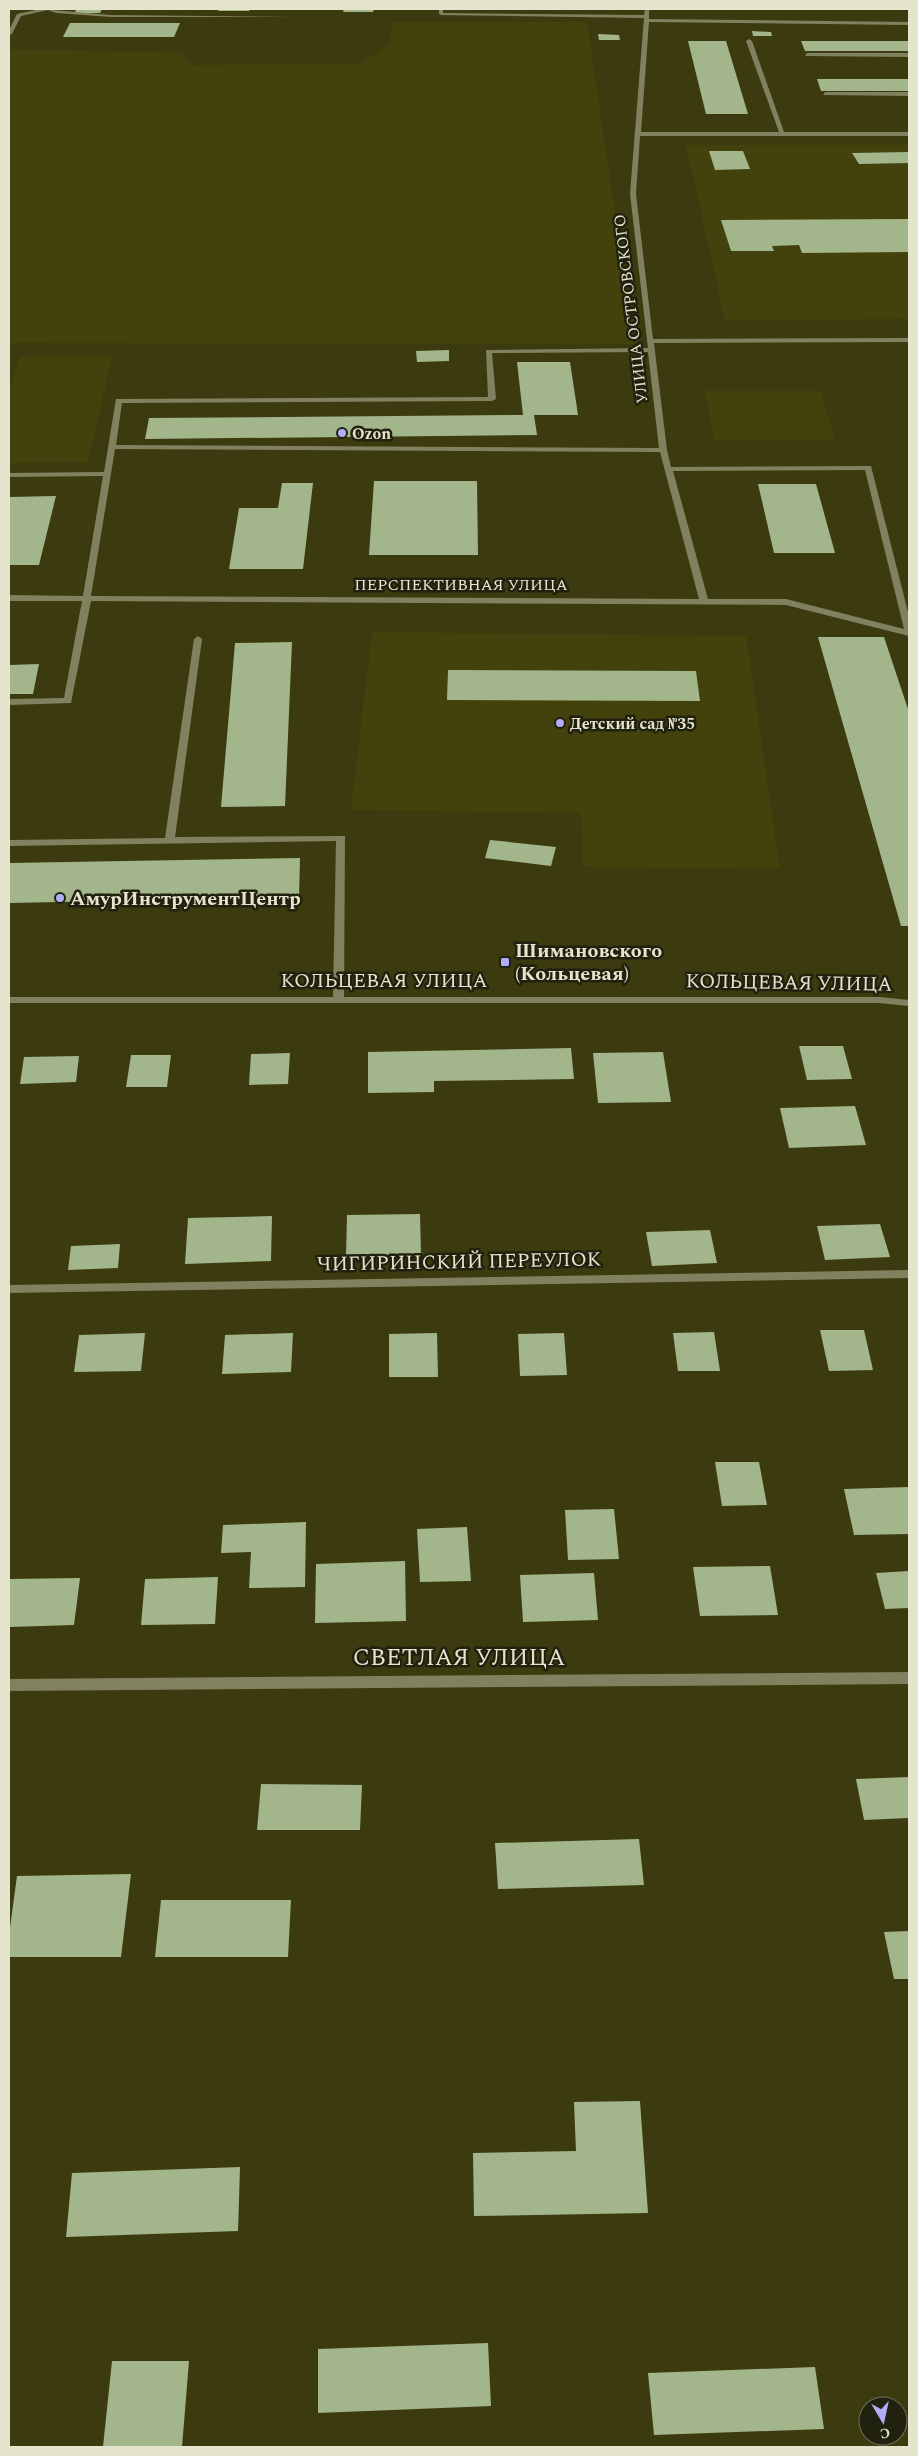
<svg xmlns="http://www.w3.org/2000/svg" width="918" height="2456" font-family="Spectral,serif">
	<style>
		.built { fill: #44420c }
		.building { fill: #a3b68b }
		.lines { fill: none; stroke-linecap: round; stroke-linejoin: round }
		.minor { fill: #82815f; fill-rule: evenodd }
		.poi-dot { fill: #b3adf9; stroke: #21210f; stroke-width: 2 }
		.labels { text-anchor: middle; stroke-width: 5; stroke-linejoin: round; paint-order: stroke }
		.far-street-label { font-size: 16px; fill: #e5e5ce; stroke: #21210f }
		.far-poi-label { font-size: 16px; font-weight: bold; fill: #e5e5ce; stroke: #21210f; text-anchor: start }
		.poi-label { font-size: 20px; font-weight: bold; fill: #e5e5ce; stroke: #21210f; text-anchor: start }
		.street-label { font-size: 20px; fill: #e5e5ce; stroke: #21210f }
		.near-street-label { font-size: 24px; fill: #e5e5ce; stroke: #21210f }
	</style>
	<rect width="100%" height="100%" fill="#3c3b0f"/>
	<!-- built -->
	<g class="built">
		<polygon points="392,22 587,22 634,344 9,343 9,49 181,53 192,65 359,64 390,44"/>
		<polygon points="686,145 909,145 909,319 725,320"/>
		<polygon points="19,357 112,357 88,462 9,463 9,391"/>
		<polygon points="705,391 821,391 835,440 714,440"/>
		<polygon points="372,632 746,636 780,869 583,867 581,813 351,810"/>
	</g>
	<!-- building -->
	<g class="building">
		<polygon points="77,9 102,9 100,13 74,13"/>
		<polygon points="219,9 250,9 249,11 218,11"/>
		<polygon points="344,9 374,9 373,12 343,12"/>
		<polygon points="70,23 180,23 174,37 63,37"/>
		<polygon points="752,31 771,32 772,36 753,36"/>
		<polygon points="598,34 619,35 620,40 599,40"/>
		<polygon points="688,41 726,41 748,114 706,114"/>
		<polygon points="801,41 909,41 909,51 805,51"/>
		<polygon points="817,79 909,79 909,91 821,91"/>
		<polygon points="709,151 743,151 750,169 715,170"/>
		<polygon points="909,152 909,163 859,164 852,153"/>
		<polygon points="909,219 909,252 802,253 799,245 772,246 774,251 731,251 721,220"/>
		<polygon points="449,350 449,361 417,362 416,351"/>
		<polygon points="517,362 570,362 578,415 534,415 537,435 145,439 149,418 523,415"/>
		<polygon points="374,481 477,481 478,555 369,555"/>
		<polygon points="282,483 313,483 303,569 229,569 239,508 278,508"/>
		<polygon points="758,484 816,484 835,553 774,553"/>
		<polygon points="56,496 39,565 9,565 9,497"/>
		<polygon points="818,637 884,637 909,712 909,926 901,926"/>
		<polygon points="292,642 285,806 221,807 235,643"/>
		<polygon points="39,664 33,694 9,694 9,665"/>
		<polygon points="448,670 696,671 700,701 447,700"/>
		<polygon points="490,840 556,847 551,866 485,858"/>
		<polygon points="300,858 299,897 9,903 9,863"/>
		<polygon points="799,1046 843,1046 852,1079 807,1080"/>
		<polygon points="571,1048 574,1079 434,1081 434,1092 368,1093 368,1052"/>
		<polygon points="663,1052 671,1102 598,1103 593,1053"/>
		<polygon points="290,1053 288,1084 249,1085 251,1054"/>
		<polygon points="131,1055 171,1055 167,1087 126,1087"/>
		<polygon points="79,1056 76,1082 20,1084 24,1057"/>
		<polygon points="855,1106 866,1145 789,1148 780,1108"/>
		<polygon points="420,1214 421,1255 346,1256 347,1215"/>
		<polygon points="272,1216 271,1261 185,1264 188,1218"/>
		<polygon points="880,1224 890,1257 825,1260 817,1226"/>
		<polygon points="710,1230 717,1263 652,1266 646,1232"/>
		<polygon points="120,1244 118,1268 68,1270 71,1246"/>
		<polygon points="820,1330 864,1330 873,1370 829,1371"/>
		<polygon points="714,1332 720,1371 678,1371 673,1333"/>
		<polygon points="145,1333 141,1371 74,1372 79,1335"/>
		<polygon points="293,1333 291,1372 222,1374 225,1335"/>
		<polygon points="437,1333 438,1377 389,1377 389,1334"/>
		<polygon points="564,1333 567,1375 520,1376 518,1334"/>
		<polygon points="715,1462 759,1462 767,1505 722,1506"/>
		<polygon points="909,1487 909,1534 854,1535 844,1489"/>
		<polygon points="614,1509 619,1559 568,1560 565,1510"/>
		<polygon points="306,1522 305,1587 249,1588 251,1552 221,1553 223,1525"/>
		<polygon points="467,1527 471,1581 420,1582 417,1529"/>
		<polygon points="405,1561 406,1621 315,1623 316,1564"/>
		<polygon points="770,1566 778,1615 700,1616 693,1567"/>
		<polygon points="909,1571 909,1608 885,1609 876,1573"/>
		<polygon points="594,1573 598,1620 523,1622 520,1575"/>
		<polygon points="218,1577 215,1624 141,1625 145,1579"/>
		<polygon points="80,1578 74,1625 9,1627 9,1579"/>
		<polygon points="909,1777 909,1818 864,1820 856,1779"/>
		<polygon points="261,1784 362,1785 360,1830 257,1830"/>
		<polygon points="639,1839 644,1885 498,1889 495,1843"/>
		<polygon points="131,1874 121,1957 9,1957 9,1935 17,1876"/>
		<polygon points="161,1900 291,1900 288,1957 155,1957"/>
		<polygon points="909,1931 909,1979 894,1979 884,1932"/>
		<polygon points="640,2101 648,2213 474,2216 473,2153 576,2151 574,2102"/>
		<polygon points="240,2167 238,2231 66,2237 72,2173"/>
		<polygon points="488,2343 491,2406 318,2413 318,2349"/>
		<polygon points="112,2361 189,2361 182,2447 103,2447"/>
		<polygon points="815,2367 824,2429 654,2435 648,2373"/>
	</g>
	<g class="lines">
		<!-- minor -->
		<g class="minor">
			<polygon points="41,9 111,15 291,17 111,17 56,13 48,10 21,16 12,34 9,35 9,30 17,14"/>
			<path d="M 439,9 L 443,9 L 443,13 L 644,15 L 645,9 L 649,9 L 649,19 L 909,22 L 909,25 L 649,22 L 641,132 L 779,132 L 746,41 L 749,39 L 752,41 L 784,132 L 909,132 L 909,136 L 640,136 L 636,194 L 653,339 L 909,338 L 909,342 L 654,343 L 667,450 L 671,467 L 871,466 L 909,616 L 909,636 L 786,605 L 91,601 L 71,703 L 9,705 L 9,699 L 64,698 L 82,601 L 9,601 L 9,595 L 83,596 L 103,476 L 9,477 L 9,473 L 104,472 L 116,399 L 488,397 L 486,350 L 648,348 L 630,194 L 644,18 L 441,15 L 439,14 ZM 648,352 L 659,448 L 116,445 L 122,403 L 492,401 L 496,399 L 492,353 ZM 115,449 L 660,452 L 699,599 L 91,596 ZM 865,470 L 904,629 L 786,599 L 708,599 L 673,471 Z"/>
			<polygon points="807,53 909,53 909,57 805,56"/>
			<polygon points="825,92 909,92 909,96 823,95"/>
			<polygon points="198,636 202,639 175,837 345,836 344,997 879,997 909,1000 909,1006 879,1003 9,1003 9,997 333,997 336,841 9,846 9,840 165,838 194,639"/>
			<polygon points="909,1270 909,1278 9,1293 9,1285"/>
			<polygon points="909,1672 909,1684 9,1691 9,1679"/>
		</g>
	</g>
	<!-- markers -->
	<g class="poi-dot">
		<circle cx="342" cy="433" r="5"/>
		<circle cx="560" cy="723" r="5"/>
		<circle cx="60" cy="898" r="5"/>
		<rect x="500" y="957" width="10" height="10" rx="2.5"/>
	</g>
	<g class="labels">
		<!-- far-street labels -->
		<g class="far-street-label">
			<text transform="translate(630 309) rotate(-97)" y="6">УЛИЦА ОСТРОВСКОГО</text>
			<text x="461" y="590">ПЕРСПЕКТИВНАЯ УЛИЦА</text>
		</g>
		<!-- far-poi labels -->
		<g class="far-poi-label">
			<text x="352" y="439">Ozon</text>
			<text x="570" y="729">Детский сад №35</text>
		</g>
		<!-- poi labels -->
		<g class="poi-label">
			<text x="70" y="905">АмурИнструментЦентр</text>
			<text x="515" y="957">Шимановского<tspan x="515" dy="23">(Кольцевая)</tspan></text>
		</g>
		<!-- street labels -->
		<g class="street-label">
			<text x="384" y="987">КОЛЬЦЕВАЯ УЛИЦА</text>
			<text transform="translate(789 982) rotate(1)" y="7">КОЛЬЦЕВАЯ УЛИЦА</text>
			<text transform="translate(459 1261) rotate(-1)" y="7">ЧИГИРИНСКИЙ ПЕРЕУЛОК</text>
		</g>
		<!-- near-street labels -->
		<g class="near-street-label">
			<text x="459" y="1665">СВЕТЛАЯ УЛИЦА</text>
		</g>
	</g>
	<!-- border -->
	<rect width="918" height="2456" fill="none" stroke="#e5e5ce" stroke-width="20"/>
	<!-- north arrow -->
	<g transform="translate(883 2421) rotate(171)"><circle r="24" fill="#21210f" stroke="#6f6f5b"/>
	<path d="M0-4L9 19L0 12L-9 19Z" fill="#b3adf9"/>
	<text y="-8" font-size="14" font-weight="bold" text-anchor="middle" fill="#e5e5ce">С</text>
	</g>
</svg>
